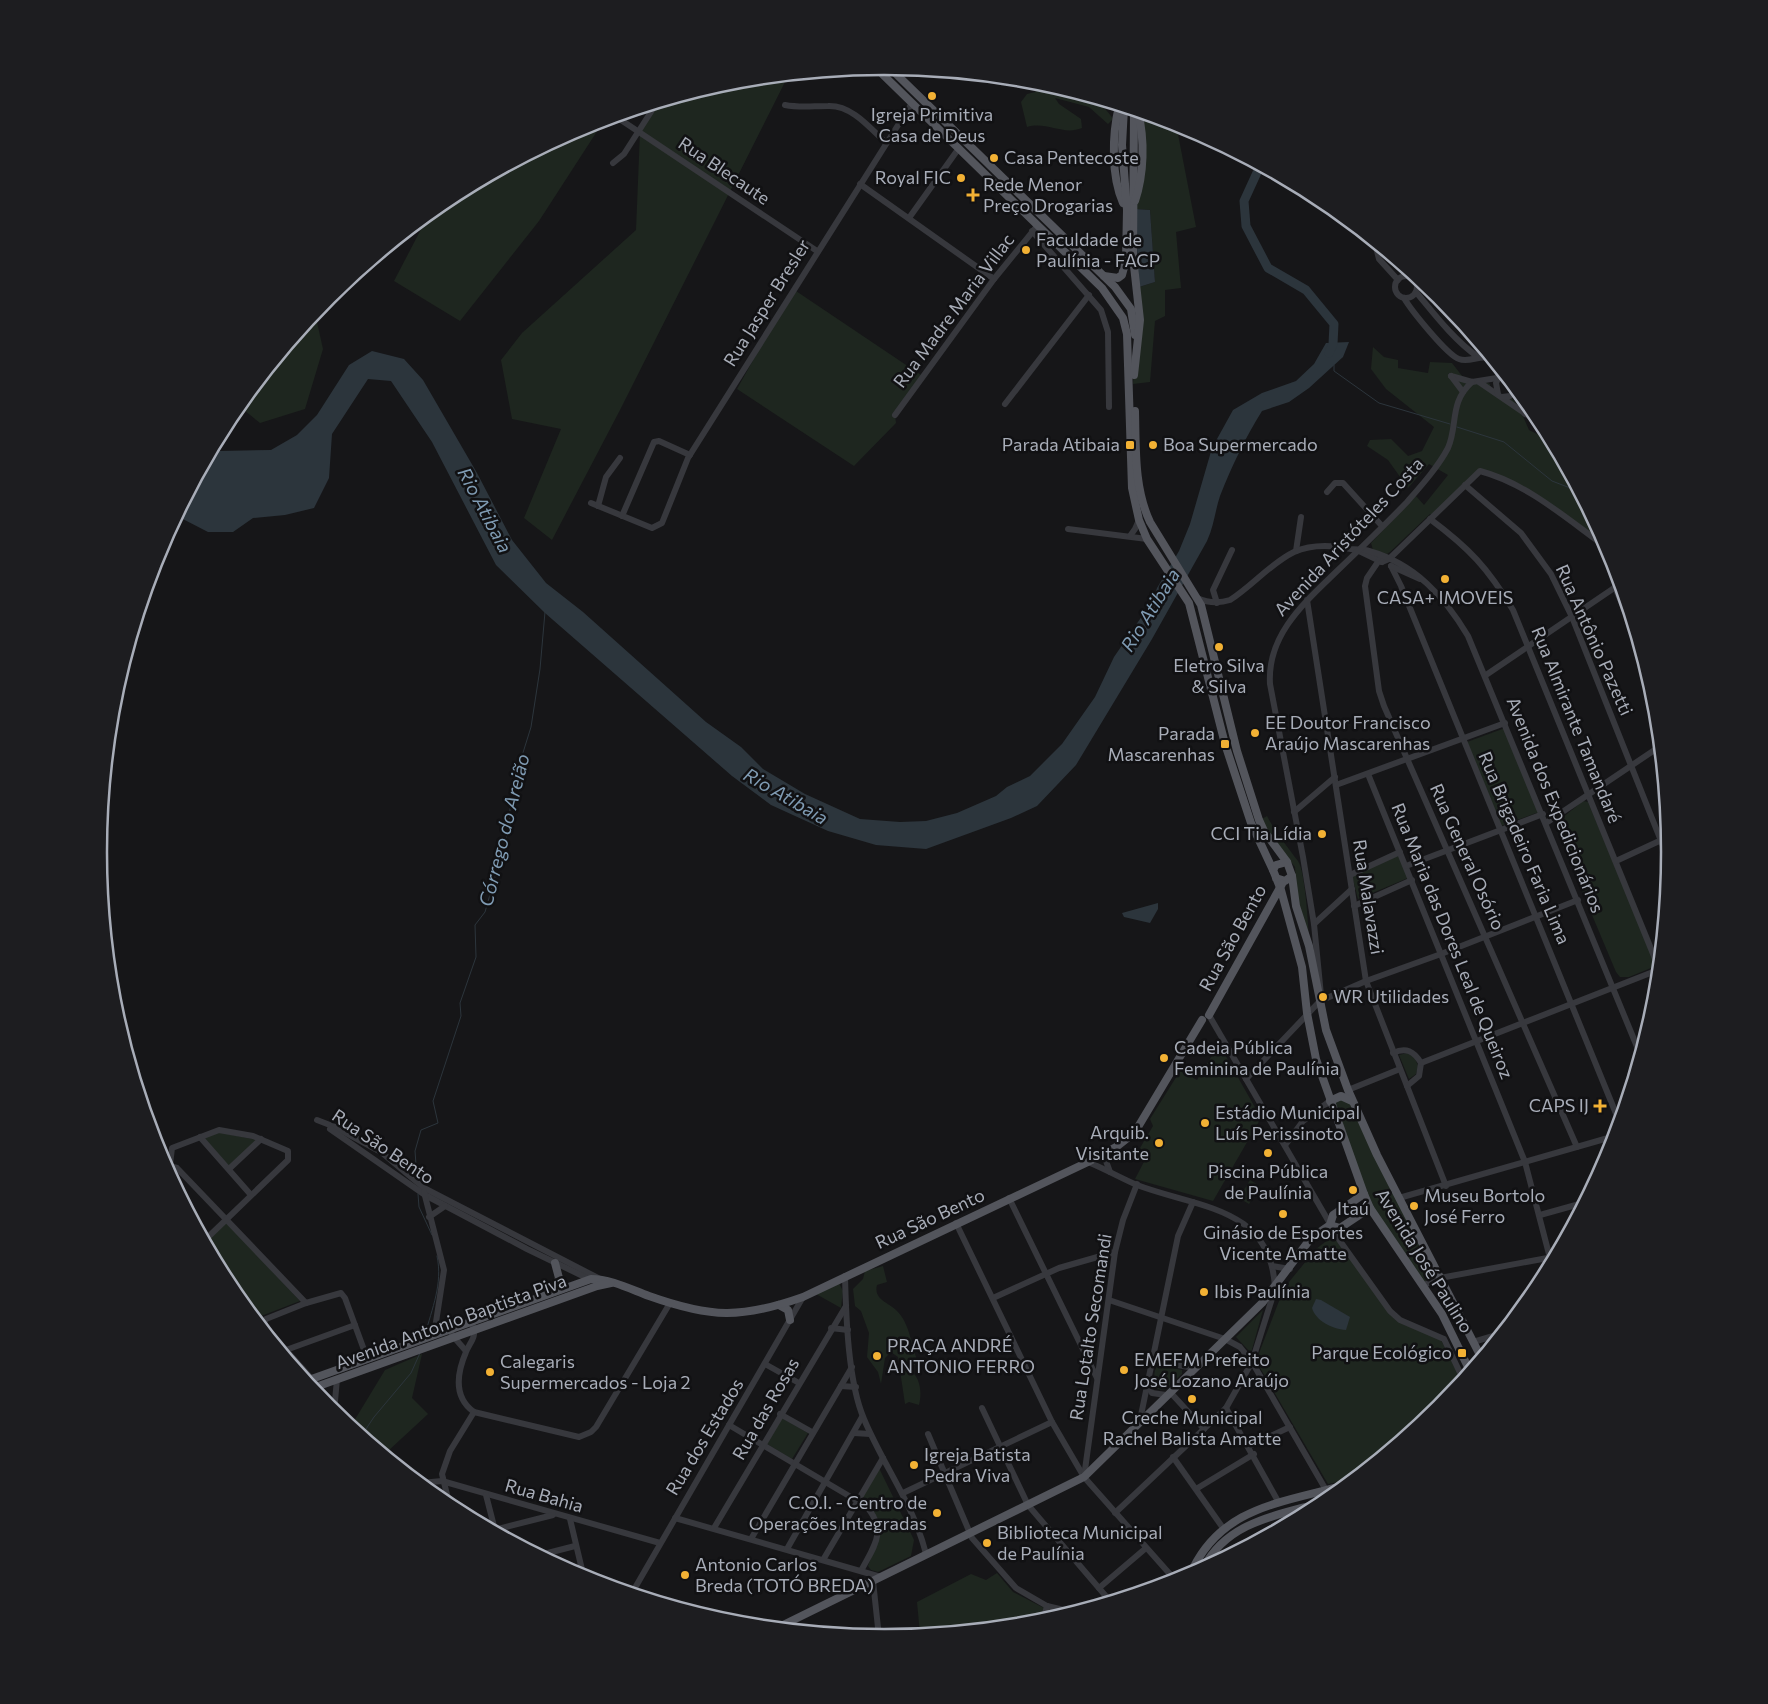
<svg xmlns="http://www.w3.org/2000/svg" width="1768" height="1704" font-family="Commissioner,sans-serif">
	<style>
		.green { fill: #1e261f }
		.water { fill: #2c353c }
		.lines { fill: none; stroke-linecap: round; stroke-linejoin: round }
		.stream { stroke: #2c353c; stroke-width: 1 }
		.river { stroke: #2c353c; stroke-width: 9 }
		.minor { stroke: #37383d; stroke-width: 6 }
		.major { stroke: #53555c; stroke-width: 8 }
		.poi-dot { fill: #f2b134; stroke: #111113; stroke-width: 2 }
		.labels { text-anchor: middle; stroke-width: 5; stroke-linejoin: round; paint-order: stroke }
		.poi-label { font-size: 18px; fill: #a8adb8; stroke: #111113; text-anchor: start }
		.street-label { font-size: 18px; fill: #a8adb8; stroke: #111113 }
		.water-label { font-size: 19px; font-style: italic; fill: #7f9bb3; stroke: #111113 }
		.rim { fill: none; stroke: #a8adb8; stroke-width: 2.5 }
	</style>
	<rect width="100%" height="100%" fill="#161618"/>
	<!-- green -->
	<g class="green">
		<polygon points="788,76 620,410 552,540 524,518 561,429 512,419 501,360 522,333 636,230 640,132 657,104 731,81"/>
		<path d="M 1040,82 C 1066,90 1098,94 1113,119 L 1108,124 L 1089,107 L 1055,98 L 1059,104 L 1081,119 L 1082,128 C 1063,136 1047,121 1027,127 L 1021,102 L 1027,94 L 1035,92 L 1039,87 Z"/>
		<polygon points="1142,113 1176,124 1196,227 1176,232 1181,288 1165,290 1165,316 1155,321 1150,382 1133,384 1139,287 1155,282 1150,210 1135,209 1143,129"/>
		<polygon points="605,119 539,221 460,321 394,281 429,214 448,199 584,126"/>
		<polygon points="793,289 924,377 895,415 896,423 854,466 737,389"/>
		<polygon points="315,313 323,349 305,409 260,423 239,406"/>
		<polygon points="1373,347 1384,357 1398,360 1398,368 1428,373 1430,362 1452,363 1466,381 1484,381 1490,384 1491,390 1499,395 1510,396 1519,407 1529,430 1551,441 1609,549 1522,487 1480,472 1433,516 1430,514 1390,552 1387,554 1373,550 1371,543 1416,496 1424,505 1448,475 1429,464 1408,488 1388,460 1367,446 1370,440 1391,439 1408,456 1422,451 1434,427 1386,389 1371,369"/>
		<polygon points="1505,728 1539,812 1501,826 1467,742"/>
		<polygon points="1583,801 1588,802 1654,960 1651,968 1629,977 1620,977 1616,972 1558,834 1556,823"/>
		<path d="M 1267,816 C 1276,833 1287,846 1298,861 C 1306,872 1309,939 1310,956 L 1297,897 L 1295,867 L 1265,829 L 1262,819 Z"/>
		<polygon points="1398,855 1408,878 1358,899 1352,876"/>
		<polygon points="1219,1044 1261,1118 1213,1201 1135,1179 1147,1156 1140,1148 1153,1126 1150,1119 1180,1071 1197,1080"/>
		<polygon points="1407,1053 1415,1058 1418,1066 1416,1074 1409,1079 1399,1055"/>
		<polygon points="1337,1097 1352,1101 1439,1277 1423,1283 1370,1208 1330,1101"/>
		<polygon points="218,1132 257,1140 229,1166 204,1138"/>
		<polygon points="1250,1180 1260,1186 1249,1204 1239,1198"/>
		<polygon points="226,1222 300,1301 256,1318 231,1288 206,1242"/>
		<polygon points="1333,1236 1395,1316 1438,1335 1463,1379 1439,1408 1351,1480 1328,1484 1256,1361 1284,1288 1316,1249"/>
		<path d="M 883,1266 L 887,1282 L 877,1285 C 873,1300 890,1303 897,1311 C 910,1324 911,1345 918,1362 L 908,1370 C 921,1375 922,1394 919,1405 L 909,1402 L 905,1404 L 898,1357 L 891,1352 L 885,1358 L 881,1384 L 878,1372 L 867,1357 L 869,1333 L 861,1311 L 855,1306 L 853,1289 L 863,1279 L 865,1271 Z"/>
		<polygon points="839,1283 843,1291 841,1308 816,1294"/>
		<polygon points="1263,1310 1251,1353 1236,1337"/>
		<polygon points="422,1354 412,1398 428,1414 388,1451 391,1459 351,1426 385,1370"/>
		<polygon points="1158,1365 1182,1370 1182,1374 1164,1390 1157,1389 1153,1384 1155,1370"/>
		<polygon points="782,1418 808,1433 792,1459 767,1444"/>
		<path d="M 879,1468 L 914,1540 L 911,1556 L 878,1572 L 871,1570 L 868,1566 C 879,1533 892,1527 861,1500 Z"/>
		<polygon points="997,1573 1013,1592 1044,1608 1039,1622 920,1634 917,1602 971,1574 986,1580"/>
	</g>
	<!-- water -->
	<g class="water">
		<polygon points="1135,209 1150,210 1155,282 1139,287"/>
		<path d="M 1349,342 L 1343,357 L 1309,388 L 1289,402 L 1262,411 C 1245,438 1232,466 1220,496 C 1215,511 1214,526 1207,541 L 1152,639 L 1076,765 L 1037,806 L 1011,818 L 926,849 L 876,845 L 828,831 L 771,805 L 732,776 L 545,613 L 496,565 L 432,442 L 391,381 L 368,379 L 332,434 L 329,478 L 314,508 L 285,515 L 253,518 L 233,532 L 208,532 L 177,516 L 214,448 L 219,451 L 271,450 L 297,435 L 317,415 L 349,365 L 372,351 L 404,359 L 423,380 L 477,473 L 512,540 L 546,583 L 583,612 L 706,722 L 741,747 L 763,769 L 805,794 L 860,819 L 900,822 L 926,821 L 957,813 L 996,796 L 1007,787 L 1030,776 L 1062,744 L 1095,697 L 1114,657 L 1153,600 L 1157,588 L 1179,551 L 1190,524 L 1212,448 L 1233,410 L 1262,393 L 1296,381 L 1314,364 L 1326,343 Z"/>
		<polygon points="1158,903 1158,909 1150,923 1124,917 1122,913"/>
		<path d="M 1316,1299 L 1321,1300 L 1350,1317 L 1346,1330 C 1332,1329 1316,1321 1312,1308 Z"/>
	</g>
	<g class="lines">
		<!-- stream -->
		<g class="stream">
			<polyline points="1334,365 1334,371 1379,403 1450,424"/>
			<polyline points="1457,427 1504,442 1552,481 1578,491"/>
			<polyline points="417,1178 415,1151 421,1130 438,1123 433,1101 461,1016 460,1003 476,957 475,925 485,912 508,831 512,788 531,727 540,669 545,612"/>
			<polyline points="418,1194 419,1207 432,1235"/>
			<path d="M 425,1335 C 432,1308 443,1284 437,1256"/>
			<polyline points="362,1435 374,1417 411,1373 420,1353"/>
		</g>
		<!-- river -->
		<polyline class="river" points="1260,166 1244,201 1246,226 1268,268 1306,290 1334,324 1333,344 1329,353"/>
		<!-- minor -->
		<g class="minor">
			<path d="M 785,105 C 800,108 812,106 828,106 C 852,105 870,128 886,143"/>
			<polyline points="615,116 817,251"/>
			<polyline points="613,163 624,154 656,104"/>
			<polyline points="860,184 994,279"/>
			<polyline points="909,218 959,148"/>
			<polyline points="1032,231 1101,310 1108,332 1109,407"/>
			<polyline points="1375,243 1379,259 1398,280"/>
			<circle cx="1406" cy="287" r="11"/>
			<path d="M 1416,292 C 1435,315 1454,340 1478,357"/>
			<path d="M 1404,298 C 1411,310 1447,355 1459,359 C 1469,363 1479,355 1490,358"/>
			<polyline points="1451,376 1472,382 1497,378"/>
			<polyline points="1451,376 1463,392"/>
			<polyline points="1479,382 1542,425"/>
			<polyline points="1498,394 1496,383 1501,371"/>
			<polyline points="1502,397 1510,396 1516,390"/>
			<polyline points="1005,404 1089,295"/>
			<polyline points="1525,414 1532,409"/>
			<polyline points="895,415 994,279 1038,225"/>
			<polyline points="1465,485 1521,533 1551,574 1572,617 1669,861"/>
			<polyline points="1327,492 1335,483 1343,483 1382,526"/>
			<polyline points="591,503 652,528 662,523 688,458 912,103"/>
			<polyline points="598,506 606,477 620,458"/>
			<polyline points="622,516 654,442 659,441 690,455"/>
			<path d="M 1430,519 C 1469,548 1488,568 1513,610 L 1658,966"/>
			<polyline points="1068,529 1147,539"/>
			<polyline points="1130,536 1135,529 1139,520"/>
			<polyline points="1296,551 1301,517"/>
			<polyline points="1359,551 1382,562"/>
			<polyline points="1382,556 1367,578 1365,586 1379,691 1384,706 1577,1147"/>
			<path d="M 1382,562 L 1389,559 L 1480,471 C 1529,484 1569,521 1609,549"/>
			<polyline points="1391,566 1401,586 1619,1121"/>
			<polyline points="1391,566 1420,579"/>
			<polyline points="1615,587 1636,638"/>
			<path d="M 1197,598 C 1208,603 1218,604 1230,600 C 1252,586 1271,563 1294,552 C 1312,544 1332,545 1351,549 C 1357,550 1364,549 1369,551 C 1415,564 1444,596 1468,636 L 1640,1054"/>
			<polyline points="1307,600 1366,981 1446,1186"/>
			<polyline points="1217,603 1213,590 1232,550"/>
			<polyline points="1486,675 1620,584"/>
			<polyline points="1368,774 1525,1162 1551,1262"/>
			<polyline points="1336,785 1505,723"/>
			<polyline points="1294,812 1335,777"/>
			<polyline points="1546,823 1659,747"/>
			<polyline points="1616,861 1668,837"/>
			<polyline points="1406,866 1543,814"/>
			<polyline points="1350,875 1400,852"/>
			<polyline points="1354,906 1412,880"/>
			<polyline points="1314,924 1352,889"/>
			<path d="M 1321,995 L 1314,924 L 1303,857 L 1270,684 C 1267,635 1304,603 1337,571 C 1360,549 1384,526 1407,502 C 1421,486 1438,467 1448,448 C 1458,426 1449,402 1472,382"/>
			<polyline points="1210,1017 1340,1241 1390,1311 1400,1320 1444,1339 1463,1379"/>
			<path d="M 1393,1053 C 1406,1047 1414,1051 1421,1063 L 1419,1076 L 1407,1086"/>
			<polyline points="1421,1063 1658,970"/>
			<polyline points="1246,1079 1320,1001 1366,981 1441,954 1578,900"/>
			<polyline points="1348,1090 1400,1069"/>
			<polyline points="317,1120 335,1127 381,1152 424,1188 600,1279"/>
			<polyline points="330,1129 425,1195 527,1249 591,1280"/>
			<polyline points="200,1137 251,1195"/>
			<polyline points="1286,1144 1303,1121 1330,1101"/>
			<polyline points="1107,1152 1106,1161 1110,1172"/>
			<path d="M 1088,1162 C 1105,1169 1121,1178 1137,1185 C 1197,1208 1272,1206 1275,1289 L 1252,1362 L 1226,1408 L 1115,1513"/>
			<polyline points="170,1166 177,1168 306,1303"/>
			<polyline points="229,1169 261,1139"/>
			<polyline points="169,1173 172,1148 219,1130 253,1136 288,1151 288,1160 205,1240"/>
			<polyline points="424,1192 444,1270 434,1335"/>
			<polyline points="1009,1198 1097,1378"/>
			<polyline points="1399,1198 1615,1136"/>
			<polyline points="1540,1215 1583,1203"/>
			<polyline points="429,1217 445,1206"/>
			<polyline points="956,1223 1052,1422 1084,1477 1176,1581"/>
			<polyline points="1272,1266 1290,1269"/>
			<path d="M 845,1276 C 846,1316 848,1382 864,1419 C 883,1465 914,1505 926,1554"/>
			<polyline points="1424,1285 1440,1278 1553,1257"/>
			<polyline points="993,1298 1059,1268 1115,1252"/>
			<polyline points="1109,1300 1225,1339 1240,1347 1252,1362 1326,1490"/>
			<path d="M 473,1326 C 477,1337 470,1342 466,1352 C 457,1373 453,1397 474,1412 L 579,1437 L 591,1432 L 596,1427 L 670,1303"/>
			<polyline points="831,1328 848,1330"/>
			<polyline points="451,1329 452,1335 466,1351"/>
			<polyline points="1473,1342 1500,1334"/>
			<polyline points="286,1350 355,1325"/>
			<polyline points="1151,1360 1194,1368"/>
			<polyline points="765,1364 799,1383"/>
			<polyline points="1147,1384 1152,1393 1166,1395"/>
			<polyline points="318,1386 268,1330 264,1323 266,1319 306,1303 341,1293 345,1298 367,1358"/>
			<polyline points="841,1386 856,1387"/>
			<polyline points="1170,1392 1204,1429"/>
			<polyline points="982,1408 1028,1505 1110,1601"/>
			<polyline points="1226,1408 1279,1503"/>
			<polyline points="334,1412 337,1379"/>
			<polyline points="780,1414 812,1432"/>
			<polyline points="1140,1420 1178,1236 1193,1202"/>
			<path d="M 729,1425 L 866,1506 C 888,1531 874,1546 861,1571"/>
			<polyline points="854,1433 870,1434"/>
			<polyline points="928,1434 972,1538 1016,1588 1047,1606 1072,1612"/>
			<polyline points="1249,1446 1290,1427"/>
			<polyline points="1173,1457 1223,1528"/>
			<polyline points="1084,1477 1115,1252 1123,1220 1137,1184"/>
			<polyline points="421,1483 442,1481 660,1543"/>
			<polyline points="1196,1489 1254,1454"/>
			<polyline points="903,1493 1052,1422"/>
			<polyline points="486,1495 495,1530"/>
			<polyline points="450,1507 442,1474 450,1451 474,1412"/>
			<polyline points="675,1518 881,1577"/>
			<polyline points="570,1519 584,1578"/>
			<polyline points="714,1528 846,1306"/>
			<polyline points="494,1530 553,1515"/>
			<polyline points="751,1539 852,1367"/>
			<polyline points="787,1549 862,1417"/>
			<polyline points="540,1555 575,1546"/>
			<polyline points="823,1560 883,1458"/>
			<polyline points="873,1581 879,1637"/>
			<polyline points="1099,1588 1146,1548"/>
			<polyline points="632,1593 803,1297"/>
			<polyline points="1043,1621 1047,1606"/>
		</g>
		<!-- major -->
		<g class="major">
			<polyline points="875,67 1102,288 1123,318 1127,334 1132,488 1139,520 1147,539 1189,603 1225,744 1251,823 1273,870"/>
			<polyline points="889,67 1115,287 1131,309 1135,335"/>
			<path d="M 1119,106 C 1112,135 1111,176 1123,203"/>
			<polyline points="1134,111 1133,257 1140,320 1134,375"/>
			<path d="M 1135,201 C 1144,174 1145,140 1138,112"/>
			<polyline points="1104,276 1118,278 1122,275 1126,260 1127,210 1122,145 1124,108"/>
			<path d="M 1135,411 C 1136,449 1134,488 1150,522 L 1201,605 L 1237,751 L 1259,820 L 1264,831 L 1287,862"/>
			<polyline points="1292,876 1296,906 1309,946 1326,1030 1348,1090 1377,1155 1481,1357"/>
			<polyline points="1276,878 1285,881 1292,876 1287,862 1276,865 1273,870 1281,890 1302,967 1307,1013 1316,1059 1364,1194 1370,1208 1442,1314 1470,1371"/>
			<polyline points="1209,1015 1282,884"/>
			<polyline points="1330,1101 1341,1096 1352,1101"/>
			<polyline points="1330,1225 1340,1228 1370,1208"/>
			<polyline points="554,1292 559,1278 555,1263"/>
			<polyline points="779,1305 788,1310 790,1320"/>
			<path d="M 306,1381 L 591,1279 C 611,1279 630,1289 649,1296 C 711,1318 741,1319 803,1297 L 1088,1162 L 1116,1147 L 1135,1132 L 1202,1020"/>
			<polyline points="313,1388 597,1286 611,1283"/>
			<path d="M 1204,1567 C 1228,1521 1279,1515 1324,1502"/>
			<path d="M 1190,1575 C 1219,1507 1281,1503 1345,1485"/>
			<polyline points="779,1627 1084,1477 1262,1303 1311,1238 1330,1225 1333,1215 1364,1194"/>
		</g>
	</g>
	<!-- markers -->
	<g class="poi-dot">
		<circle cx="932" cy="96" r="5"/>
		<circle cx="994" cy="158" r="5"/>
		<circle cx="961" cy="178" r="5"/>
		<path d="M970.5 187.5h5v5h5v5h-5v5h-5v-5h-5v-5h5z"/>
		<circle cx="1026" cy="250" r="5"/>
		<rect x="1125" y="440" width="10" height="10" rx="2.5"/>
		<circle cx="1153" cy="445" r="5"/>
		<circle cx="1445" cy="579" r="5"/>
		<circle cx="1219" cy="647" r="5"/>
		<circle cx="1255" cy="733" r="5"/>
		<rect x="1220" y="739" width="10" height="10" rx="2.5"/>
		<circle cx="1322" cy="834" r="5"/>
		<circle cx="1323" cy="997" r="5"/>
		<circle cx="1164" cy="1058" r="5"/>
		<path d="M1597.5 1098.5h5v5h5v5h-5v5h-5v-5h-5v-5h5z"/>
		<circle cx="1205" cy="1123" r="5"/>
		<circle cx="1159" cy="1143" r="5"/>
		<circle cx="1268" cy="1153" r="5"/>
		<circle cx="1353" cy="1190" r="5"/>
		<circle cx="1414" cy="1206" r="5"/>
		<circle cx="1283" cy="1214" r="5"/>
		<circle cx="1204" cy="1292" r="5"/>
		<rect x="1457" y="1348" width="10" height="10" rx="2.5"/>
		<circle cx="877" cy="1356" r="5"/>
		<circle cx="1124" cy="1370" r="5"/>
		<circle cx="490" cy="1372" r="5"/>
		<circle cx="1192" cy="1399" r="5"/>
		<circle cx="914" cy="1465" r="5"/>
		<circle cx="937" cy="1513" r="5"/>
		<circle cx="987" cy="1543" r="5"/>
		<circle cx="685" cy="1575" r="5"/>
	</g>
	<g class="labels">
		<!-- poi labels -->
		<g class="poi-label">
			<text x="932" y="121" text-anchor="middle">Igreja Primitiva<tspan x="932" dy="21">Casa de Deus</tspan></text>
			<text x="1004" y="164">Casa Pentecoste</text>
			<text x="951" y="184" text-anchor="end">Royal FIC</text>
			<text x="983" y="191">Rede Menor<tspan x="983" dy="21">Preço Drogarias</tspan></text>
			<text x="1036" y="246">Faculdade de<tspan x="1036" dy="21">Paulínia - FACP</tspan></text>
			<text x="1120" y="451" text-anchor="end">Parada Atibaia</text>
			<text x="1163" y="451">Boa Supermercado</text>
			<text x="1445" y="604" text-anchor="middle">CASA+ IMOVEIS</text>
			<text x="1219" y="672" text-anchor="middle">Eletro Silva<tspan x="1219" dy="21">&amp; Silva</tspan></text>
			<text x="1265" y="729">EE Doutor Francisco<tspan x="1265" dy="21">Araújo Mascarenhas</tspan></text>
			<text x="1215" y="740" text-anchor="end">Parada<tspan x="1215" dy="21">Mascarenhas</tspan></text>
			<text x="1312" y="840" text-anchor="end">CCI Tia Lídia</text>
			<text x="1333" y="1003">WR Utilidades</text>
			<text x="1174" y="1054">Cadeia Pública<tspan x="1174" dy="21">Feminina de Paulínia</tspan></text>
			<text x="1589" y="1112" text-anchor="end">CAPS IJ</text>
			<text x="1215" y="1119">Estádio Municipal<tspan x="1215" dy="21">Luís Perissinoto</tspan></text>
			<text x="1149" y="1139" text-anchor="end">Arquib.<tspan x="1149" dy="21">Visitante</tspan></text>
			<text x="1268" y="1178" text-anchor="middle">Piscina Pública<tspan x="1268" dy="21">de Paulínia</tspan></text>
			<text x="1424" y="1202">Museu Bortolo<tspan x="1424" dy="21">José Ferro</tspan></text>
			<text x="1353" y="1215" text-anchor="middle">Itaú</text>
			<text x="1283" y="1239" text-anchor="middle">Ginásio de Esportes<tspan x="1283" dy="21">Vicente Amatte</tspan></text>
			<text x="1214" y="1298">Ibis Paulínia</text>
			<text x="887" y="1352">PRAÇA ANDRÉ<tspan x="887" dy="21">ANTONIO FERRO</tspan></text>
			<text x="1452" y="1359" text-anchor="end">Parque Ecológico</text>
			<text x="1134" y="1366">EMEFM Prefeito<tspan x="1134" dy="21">José Lozano Araújo</tspan></text>
			<text x="500" y="1368">Calegaris<tspan x="500" dy="21">Supermercados - Loja 2</tspan></text>
			<text x="1192" y="1424" text-anchor="middle">Creche Municipal<tspan x="1192" dy="21">Rachel Balista Amatte</tspan></text>
			<text x="924" y="1461">Igreja Batista<tspan x="924" dy="21">Pedra Viva</tspan></text>
			<text x="927" y="1509" text-anchor="end">C.O.I. - Centro de<tspan x="927" dy="21">Operações Integradas</tspan></text>
			<text x="997" y="1539">Biblioteca Municipal<tspan x="997" dy="21">de Paulínia</tspan></text>
			<text x="695" y="1571">Antonio Carlos<tspan x="695" dy="21">Breda (TOTÓ BREDA)</tspan></text>
		</g>
		<!-- street labels -->
		<g class="street-label">
			<text transform="translate(724 171) rotate(34)" y="6">Rua Blecaute</text>
			<text transform="translate(767 303) rotate(-58)" y="6">Rua Jasper Bresler</text>
			<text transform="translate(954 311) rotate(-53)" y="6">Rua Madre Maria Villac</text>
			<text transform="translate(1349 537) rotate(-47)" y="6">Avenida Aristóteles Costa</text>
			<text transform="translate(1594 640) rotate(66)" y="6">Rua Antônio Pazetti</text>
			<text transform="translate(1576 725) rotate(68)" y="6">Rua Almirante Tamandaré</text>
			<text transform="translate(1555 805) rotate(68)" y="6">Avenida dos Expedicionários</text>
			<text transform="translate(1524 848) rotate(67)" y="6">Rua Brigadeiro Faria Lima</text>
			<text transform="translate(1467 857) rotate(66)" y="6">Rua General Osório</text>
			<text transform="translate(1368 897) rotate(81)" y="6">Rua Malavazzi</text>
			<text transform="translate(1233 938) rotate(-61)" y="6">Rua São Bento</text>
			<text transform="translate(1452 941) rotate(68)" y="6">Rua Maria das Dores Leal de Queiroz</text>
			<text transform="translate(383 1147) rotate(34)" y="6">Rua São Bento</text>
			<text transform="translate(930 1219) rotate(-25)" y="6">Rua São Bento</text>
			<text transform="translate(1424 1261) rotate(58)" y="6">Avenida José Paulino</text>
			<text transform="translate(451 1322) rotate(-20)" y="6">Avenida Antonio Baptista Piva</text>
			<text transform="translate(1091 1327) rotate(-81)" y="6">Rua Lotalto Secomandi</text>
			<text transform="translate(766 1409) rotate(-60)" y="6">Rua das Rosas</text>
			<text transform="translate(705 1437) rotate(-59)" y="6">Rua dos Estados</text>
			<text transform="translate(544 1496) rotate(16)" y="6">Rua Bahia</text>
		</g>
		<!-- water labels -->
		<g class="water-label">
			<text transform="translate(485 510) rotate(62)" y="7">Rio Atibaia</text>
			<text transform="translate(1150 610) rotate(-58)" y="7">Rio Atibaia</text>
			<text transform="translate(786 796) rotate(30)" y="7">Rio Atibaia</text>
			<text transform="translate(504 830) rotate(-76)" y="7">Córrego do Areião</text>
		</g>
	</g>
	<!-- crop -->
	<path d="M0 0H1768V1704H0ZM107 852a777 777 0 1 1 1554 0a777 777 0 1 1-1554 0Z" fill="#1d1d20" fill-rule="evenodd"/>
	<path class="rim" d="M107 852a777 777 0 1 1 1554 0a777 777 0 1 1-1554 0Z"/>
</svg>
